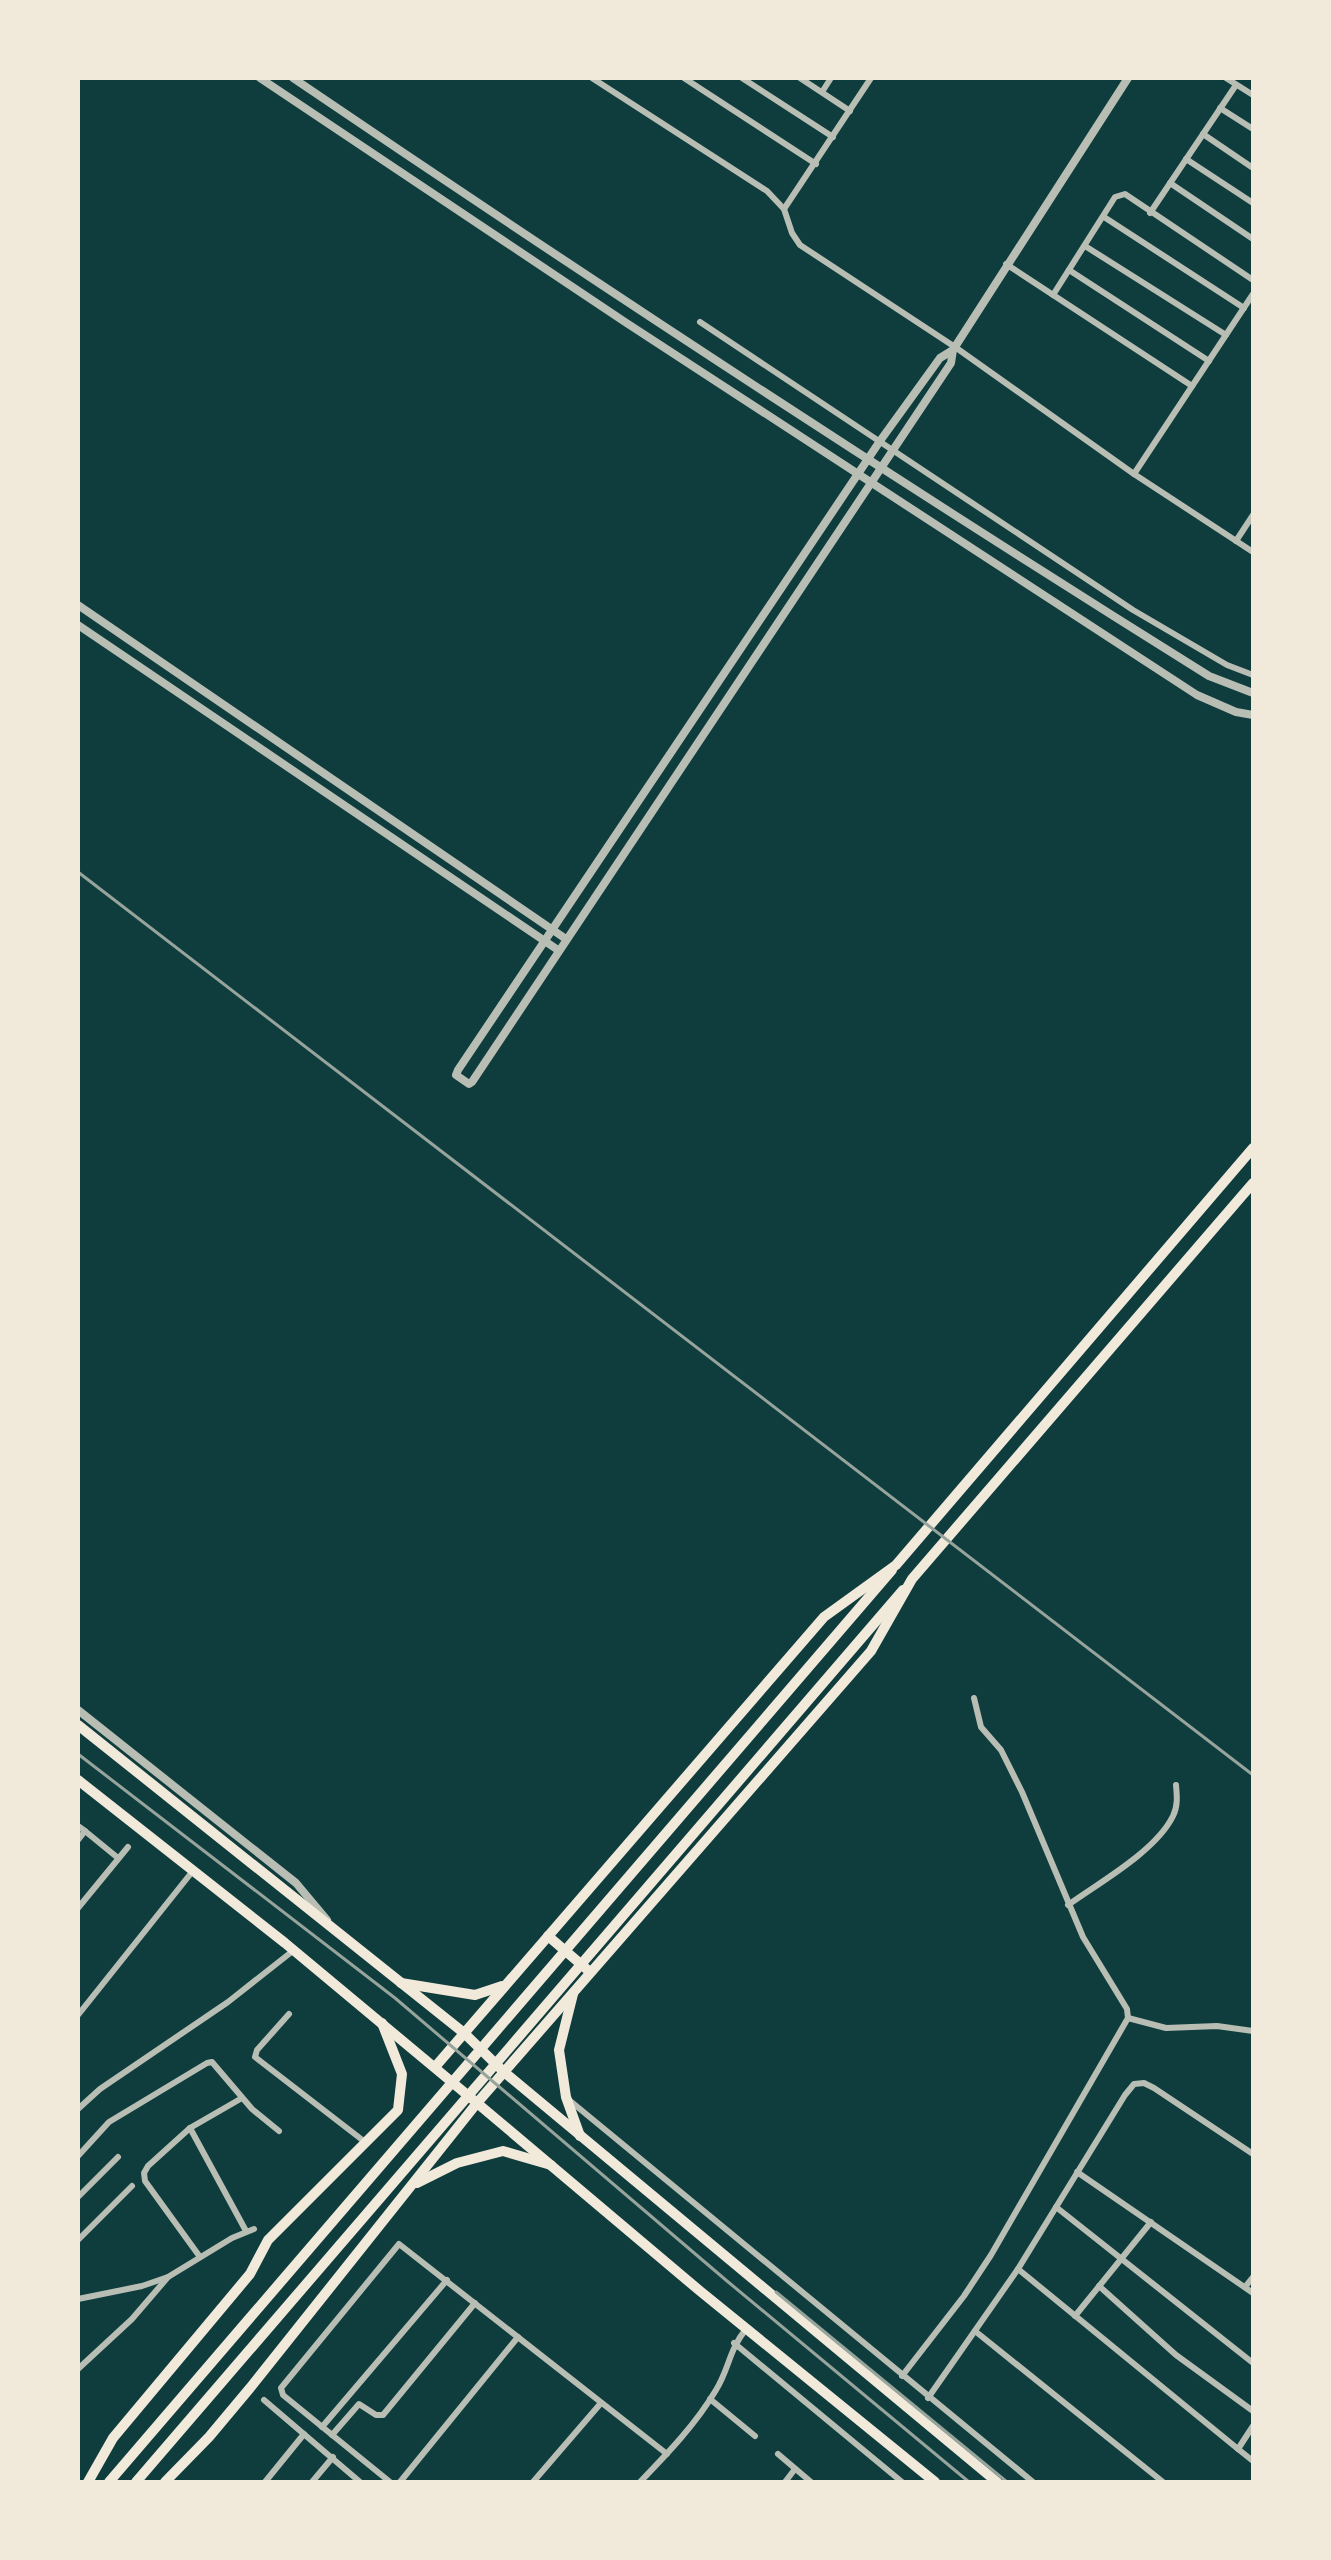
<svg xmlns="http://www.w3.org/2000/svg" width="1331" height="2560" font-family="Barlow,sans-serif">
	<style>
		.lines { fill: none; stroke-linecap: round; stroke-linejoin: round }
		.minor { stroke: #b8beb3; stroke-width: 6 }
		.tertiary { stroke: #b8beb3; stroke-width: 8 }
		.primary { stroke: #f1e9da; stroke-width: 10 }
		.trunk { stroke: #f1e9da; stroke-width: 10 }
		.rail { stroke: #97a49c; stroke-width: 3 }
	</style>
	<rect width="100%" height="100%" fill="#0f3d3e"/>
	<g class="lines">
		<!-- minor -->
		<g class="minor">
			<polyline points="592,78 767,191 784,209 792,233 800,245 955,347 1134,474 1253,552"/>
			<polyline points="684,78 816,164"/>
			<polyline points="742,78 833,137"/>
			<polyline points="800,78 850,111"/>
			<polyline points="1226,78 1253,95"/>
			<polyline points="822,92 831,78"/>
			<polyline points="1220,108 1253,129"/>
			<polyline points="1203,134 1253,168"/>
			<polyline points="1186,159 1253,203"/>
			<polyline points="1170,183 1253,239"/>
			<polyline points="784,209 871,78"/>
			<polyline points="1150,213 1236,85"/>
			<polyline points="1104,217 1244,308"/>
			<polyline points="1085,246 1226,335"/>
			<polyline points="1006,264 1192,386"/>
			<polyline points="1069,270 1209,361"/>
			<polyline points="1053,295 1115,197 1125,194 1253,280"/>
			<polyline points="700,322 1133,610 1227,665 1253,675"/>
			<polyline points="1134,474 1253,294"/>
			<polyline points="1236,541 1253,515"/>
			<polyline points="78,1826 85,1831 78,1840"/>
			<polyline points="85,1831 118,1858"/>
			<path d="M 1068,1905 C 1100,1882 1156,1851 1173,1816 C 1178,1806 1177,1796 1176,1785"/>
			<polyline points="78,1908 128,1847"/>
			<polyline points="289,2014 257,2050 255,2057 365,2142"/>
			<polyline points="78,2015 192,1872"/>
			<polyline points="1128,2018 1166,2028 1217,2026 1253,2031"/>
			<polyline points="569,2100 1033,2482"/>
			<polyline points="78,2109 100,2089 228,2002 294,1950"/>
			<polyline points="190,2128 246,2231"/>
			<polyline points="78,2156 109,2122 207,2063 212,2062 252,2109 279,2131"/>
			<polyline points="1077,2172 1253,2293"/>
			<polyline points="78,2197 118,2157"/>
			<polyline points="1056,2207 1253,2363"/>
			<polyline points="78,2240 132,2186"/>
			<polyline points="200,2257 145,2181 144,2173 148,2166 190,2128 242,2098"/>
			<polyline points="1018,2269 1238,2449"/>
			<polyline points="1099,2286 1176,2355 1253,2411"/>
			<polyline points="1245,2287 1253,2277"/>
			<polyline points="78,2299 142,2286 168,2277"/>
			<polyline points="1075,2316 1151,2222"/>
			<polyline points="975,2331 1163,2482"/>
			<polyline points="734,2343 902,2482"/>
			<polyline points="78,2369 132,2319 168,2277 232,2238 254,2229"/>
			<polyline points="902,2376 964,2296 991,2255 1128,2018 1127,2009 1083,1937 1022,1792 1001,1750 981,1727 974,1698"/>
			<polyline points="928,2398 1018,2269 1125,2095 1134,2084 1144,2083 1154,2088 1253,2154"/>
			<polyline points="710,2399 755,2436"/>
			<polyline points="264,2400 360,2482"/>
			<polyline points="1253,2426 1238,2449 1253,2461"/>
			<polyline points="322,2427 447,2280"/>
			<polyline points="332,2435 359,2404 376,2415 383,2415 475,2303"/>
			<polyline points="778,2454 811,2482"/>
			<polyline points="265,2482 304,2434"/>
			<polyline points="312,2482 333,2457"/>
			<polyline points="390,2482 283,2395 281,2388 399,2244 667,2454"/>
			<polyline points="400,2482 518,2337"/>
			<polyline points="533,2482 601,2403"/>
			<path d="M 640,2482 C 667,2454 696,2424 716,2390 C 729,2369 729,2350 746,2329"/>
			<polyline points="785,2482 795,2469"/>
		</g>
		<!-- tertiary -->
		<g class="tertiary">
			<polyline points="260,78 625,322 1197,695 1236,712 1253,715"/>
			<path d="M 293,78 C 595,283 900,483 1209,676 L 1253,693"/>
			<polyline points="953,350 940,358 880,441 458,1070 456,1075 469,1084 472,1082 951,363 953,350 1128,78"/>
			<polyline points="78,605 566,939"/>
			<polyline points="78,625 558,950"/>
			<polyline points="78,1710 296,1883 327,1920"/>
		</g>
		<!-- primary -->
		<g class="primary">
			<polyline points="504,2072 997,2482"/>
			<polyline points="477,2103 700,2291 935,2482"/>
			<polyline points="109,2482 892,1570"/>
			<polyline points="136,2482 903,1590"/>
		</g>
		<!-- trunk -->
		<g class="trunk">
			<polyline points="78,1725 464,2033 504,2072"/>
			<polyline points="78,1780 285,1943 477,2103"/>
			<polyline points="548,1936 590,1972"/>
			<polyline points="401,1983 475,1995 502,1986"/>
			<polyline points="573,1994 559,2050 566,2097 580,2136"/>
			<polyline points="435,2067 824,1617 896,1565 1253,1148"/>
			<polyline points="417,2183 457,2163 503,2151 551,2165"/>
			<polyline points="88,2482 113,2438 250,2274 268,2240 398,2110 402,2074 382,2023"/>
			<polyline points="165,2482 209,2437 250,2388 477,2103 871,1651 912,1579 1253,1183"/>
		</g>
		<!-- rail -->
		<g class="rail">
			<polyline points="78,872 1253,1775"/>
			<polyline points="78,1754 395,1998 727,2281 969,2482"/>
			<polyline points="776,2292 1007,2482"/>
		</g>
	</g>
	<!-- border -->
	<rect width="1331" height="2560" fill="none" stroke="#f1e9da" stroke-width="160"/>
</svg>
